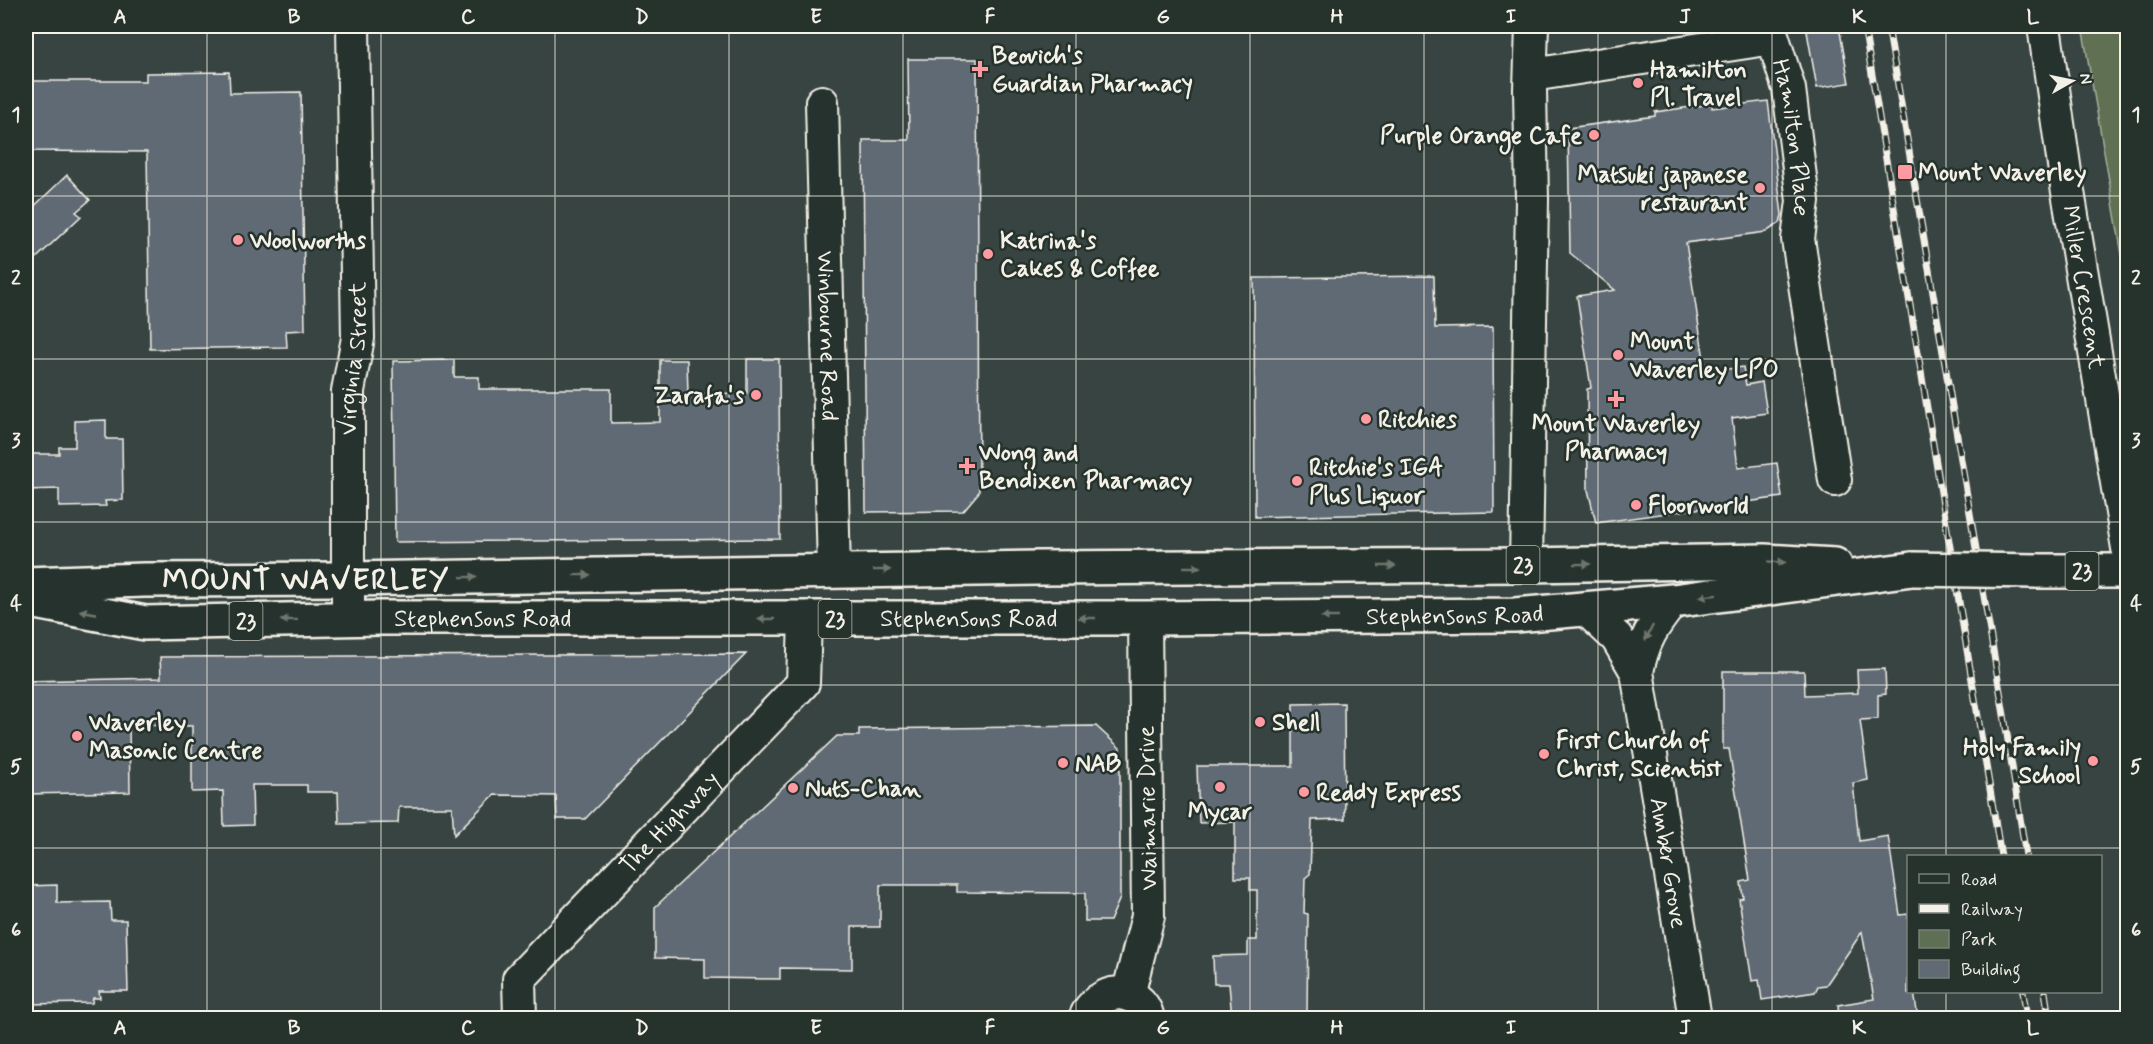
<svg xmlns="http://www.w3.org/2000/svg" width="2153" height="1044" font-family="Mynerve,sans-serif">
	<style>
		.green { fill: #5e7053; stroke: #a9b09e; stroke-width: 1.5 }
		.building { fill: #606a74; stroke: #f4f1e8; stroke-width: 1.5 }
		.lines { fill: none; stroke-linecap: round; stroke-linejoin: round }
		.street-casing { stroke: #f4f1e8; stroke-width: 36 }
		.primary-casing { stroke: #f4f1e8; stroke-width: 38 }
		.street { stroke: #26332d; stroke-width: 32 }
		.primary { stroke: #26332d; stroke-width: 33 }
		.rail-casing { stroke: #f4f1e8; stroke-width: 7 }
		.rail { stroke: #26332d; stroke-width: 4.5; stroke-dasharray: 14; stroke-linecap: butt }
		.primary-bridge-casing { stroke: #f4f1e8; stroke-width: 38; stroke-linecap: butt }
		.primary-bridge { stroke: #26332d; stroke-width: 33 }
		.oneway { fill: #6e766e }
		.grid { fill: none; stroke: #f4f1e8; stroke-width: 1.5; stroke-opacity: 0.55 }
		.poi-dot { fill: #ff9aa2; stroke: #26332d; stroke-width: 2 }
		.labels { text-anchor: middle; stroke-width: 5; stroke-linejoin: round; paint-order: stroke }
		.shield { fill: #26332d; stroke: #b6b8b0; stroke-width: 1.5 }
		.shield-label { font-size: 22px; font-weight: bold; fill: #f4f1e8 }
		.poi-label { font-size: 24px; font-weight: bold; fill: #f4f1e8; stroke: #26332d; text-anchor: start }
		.street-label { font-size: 24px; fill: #f4f1e8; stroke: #26332d }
		.district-label { font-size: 30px; font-weight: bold; letter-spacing: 1.5px; fill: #f4f1e8; stroke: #26332d }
		.neatline { fill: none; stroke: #f4f1e8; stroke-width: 2 }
		.grid-label { font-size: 20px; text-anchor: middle; font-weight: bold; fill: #f4f1e8 }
	</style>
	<rect width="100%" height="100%" fill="#374442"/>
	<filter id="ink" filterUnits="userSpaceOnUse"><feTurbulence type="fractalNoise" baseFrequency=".0167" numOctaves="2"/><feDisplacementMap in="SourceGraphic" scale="12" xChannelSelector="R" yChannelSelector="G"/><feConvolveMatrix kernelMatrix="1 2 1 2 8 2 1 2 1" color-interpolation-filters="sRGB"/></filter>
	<g filter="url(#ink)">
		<!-- green -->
		<polygon class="green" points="2082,26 2127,26 2127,283"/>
		<!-- building -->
		<g class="building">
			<polygon points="1806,26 1839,26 1849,83 1817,88"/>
			<polygon points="908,59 977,59 979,492 963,511 866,512 863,140 909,140"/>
			<polygon points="229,72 230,93 301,92 305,330 286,331 287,347 150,349 147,152 26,151 26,81 146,81 146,73"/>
			<polygon points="1768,101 1782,215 1780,223 1766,232 1686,243 1706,372 1743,367 1746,385 1762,382 1767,413 1732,418 1738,468 1777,463 1782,497 1596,523 1588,490 1587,389 1591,388 1577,296 1615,290 1570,253 1568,128 1655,116 1655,112 1712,104 1712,108"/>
			<polygon points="67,175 90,200 76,212 81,216 26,268 26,214"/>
			<polygon points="1434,276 1435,328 1493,327 1494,512 1255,517 1254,278"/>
			<polygon points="747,359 779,359 780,539 395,542 393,361 454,360 454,377 479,377 479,389 611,389 611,423 660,422 660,360 687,360 688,394 747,393"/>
			<polygon points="106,420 106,439 122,439 123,500 105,501 106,506 59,507 59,489 26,490 26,454 59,454 59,447 75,447 75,421"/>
			<polygon points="746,654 585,819 557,819 556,796 494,795 454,835 452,807 399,807 398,823 339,824 338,792 307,792 307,785 252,785 253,825 224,826 223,791 192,792 192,726 129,725 130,792 26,794 26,681 161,678 160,657"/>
			<polygon points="1885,669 1886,694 1878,695 1878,719 1860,720 1868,780 1853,783 1859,841 1888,836 1900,915 1908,914 1908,993 1914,992 1918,1018 1839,1018 1838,1005 1874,999 1862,932 1826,985 1818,986 1815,992 1762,1000 1759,980 1752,981 1739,899 1743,898 1741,882 1750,880 1729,749 1723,749 1723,671 1804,671 1805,695 1858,693 1857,670"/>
			<polygon points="1344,703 1345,819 1312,820 1310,874 1305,878 1304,913 1308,914 1307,1018 1232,1018 1229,984 1214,984 1213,956 1248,955 1248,940 1257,940 1257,890 1250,890 1250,878 1235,878 1235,822 1199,823 1197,766 1293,766 1293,704"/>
			<polygon points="1096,726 1120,748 1120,898 1110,921 1085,921 1085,893 957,892 957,885 880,885 880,927 852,927 852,969 780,968 780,979 705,978 705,959 655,958 655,907 837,736 859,736 859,729"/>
			<polygon points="57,885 57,903 110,902 111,920 126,920 128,991 99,991 100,998 93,998 92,1003 26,1004 26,886"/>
		</g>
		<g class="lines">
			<!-- street casing -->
			<g class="street-casing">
				<g id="street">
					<path id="s1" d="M 2044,26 L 2067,186 L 2128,548"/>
					<path id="s2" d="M 1532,75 L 1773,38 L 1789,89 L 1803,201 L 1798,239 L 1835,480"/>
					<path id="s3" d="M 822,102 L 834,571"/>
					<polyline points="1526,565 1532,200 1530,89 1532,26"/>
					<path id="s4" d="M 1673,601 C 1653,625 1643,641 1637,672 L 1695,1018"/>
					<polyline points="1586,609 1617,638 1637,672"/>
					<path id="s5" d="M 348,619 L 348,391 L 358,338 L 353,26"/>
					<polyline points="1128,995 1148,916 1145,618"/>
					<path id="s6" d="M 520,1018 L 519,979 L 803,683 L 805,619"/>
					<path d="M 1085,1018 C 1098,987 1139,983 1148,1018"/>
				</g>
			</g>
			<!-- primary casing -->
			<g class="primary-casing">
				<g id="primary">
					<polyline points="2036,571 2128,571"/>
					<polyline points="26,584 144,580 347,579 1039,568 1526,565 1764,561 1835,565"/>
					<path id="s7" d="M 26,600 L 145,623 L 381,618 L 1145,618 L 1515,615 L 1673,601 L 1912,569"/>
				</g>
			</g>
			<!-- street -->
			<use href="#street" class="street"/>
			<!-- primary -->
			<use href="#primary" class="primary"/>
			<!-- rail casing -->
			<g class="rail-casing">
				<g id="rail">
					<polyline points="1864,26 2001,856"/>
					<polyline points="1888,26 2004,715 2026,856"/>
					<polyline points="2023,992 2027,1018"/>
					<polyline points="2045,992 2049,1018"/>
				</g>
			</g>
			<!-- rail -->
			<use href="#rail" class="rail"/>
			<!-- primary-bridge casing -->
			<g class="primary-bridge-casing">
				<polyline id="primary-bridge" points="1912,569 2036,571"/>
			</g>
			<!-- primary-bridge -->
			<use href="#primary-bridge" class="primary-bridge"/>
		</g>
		<!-- one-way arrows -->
		<defs><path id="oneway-solid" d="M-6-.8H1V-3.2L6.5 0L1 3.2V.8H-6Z" transform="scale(1.5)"/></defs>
		<g class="oneway">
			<use href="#oneway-solid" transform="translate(1777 562) rotate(3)"/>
			<use href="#oneway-solid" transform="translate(1582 564) rotate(-1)"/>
			<use href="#oneway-solid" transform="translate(1387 566)"/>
			<use href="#oneway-solid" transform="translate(1192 567)"/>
			<use href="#oneway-solid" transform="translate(882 570) rotate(-1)"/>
			<use href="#oneway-solid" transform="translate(582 575) rotate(-1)"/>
			<use href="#oneway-solid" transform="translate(469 577) rotate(-1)"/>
			<use href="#oneway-solid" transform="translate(1708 596) rotate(173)"/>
			<use href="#oneway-solid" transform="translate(88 612) rotate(-169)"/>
			<use href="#oneway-solid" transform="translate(1330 617) rotate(180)"/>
			<use href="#oneway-solid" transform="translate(1087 618) rotate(180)"/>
			<use href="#oneway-solid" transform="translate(766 619) rotate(-180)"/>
			<use href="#oneway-solid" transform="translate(289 620) rotate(179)"/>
			<use href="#oneway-solid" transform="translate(1649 633) rotate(117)"/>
		</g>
	</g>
	<!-- grid -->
	<path class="grid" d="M 207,26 L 207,1018M 381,26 L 381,1018M 555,26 L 555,1018M 729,26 L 729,1018M 903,26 L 903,1018M 1076,26 L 1076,1018M 1250,26 L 1250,1018M 1424,26 L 1424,1018M 1598,26 L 1598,1018M 1772,26 L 1772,1018M 1946,26 L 1946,856M 26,196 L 2128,196M 26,359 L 2128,359M 26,522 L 2128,522M 26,685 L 2128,685M 26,848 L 2128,848M 1946,992 L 1946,1018"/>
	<!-- markers -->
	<g class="poi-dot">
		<path d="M977 60h6v6h6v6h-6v6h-6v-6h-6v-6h6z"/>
		<circle cx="1638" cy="83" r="6"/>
		<circle cx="1594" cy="135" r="6"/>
		<rect x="1897" y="164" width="16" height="16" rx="3"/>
		<circle cx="1760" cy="188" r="6"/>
		<circle cx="238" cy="240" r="6"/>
		<circle cx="988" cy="254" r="6"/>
		<circle cx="1618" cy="355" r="6"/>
		<circle cx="756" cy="395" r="6"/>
		<path d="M1613 390h6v6h6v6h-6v6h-6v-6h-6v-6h6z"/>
		<circle cx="1366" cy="419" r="6"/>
		<path d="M964 457h6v6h6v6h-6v6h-6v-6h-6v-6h6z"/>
		<circle cx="1297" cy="481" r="6"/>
		<circle cx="1636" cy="505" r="6"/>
		<circle cx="1260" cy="722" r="6"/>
		<circle cx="77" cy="736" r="6"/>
		<circle cx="1544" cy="754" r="6"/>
		<circle cx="2093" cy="761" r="6"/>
		<circle cx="1063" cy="763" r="6"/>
		<circle cx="1220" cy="787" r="6"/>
		<circle cx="793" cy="788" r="6"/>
		<circle cx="1304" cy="792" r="6"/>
	</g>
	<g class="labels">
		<!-- shield labels -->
		<g class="shield">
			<rect x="1506.5" y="546" width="33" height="38" rx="4.5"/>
			<rect x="2065.5" y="552" width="33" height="38" rx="4.5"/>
			<rect x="818.5" y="600" width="33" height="38" rx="4.5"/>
			<rect x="229.5" y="602" width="33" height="38" rx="4.5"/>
		</g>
		<g class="shield-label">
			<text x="1523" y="573">23</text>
			<text x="2082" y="579">23</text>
			<text x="835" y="627">23</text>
			<text x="246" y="629">23</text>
		</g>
		<!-- poi labels -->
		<g class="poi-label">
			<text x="992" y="63">Beovich's<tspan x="992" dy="28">Guardian Pharmacy</tspan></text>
			<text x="1650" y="77">Hamilton<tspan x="1650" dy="28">Pl. Travel</tspan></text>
			<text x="1582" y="143" text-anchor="end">Purple Orange Cafe</text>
			<text x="1918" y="180">Mount Waverley</text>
			<text x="1748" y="182" text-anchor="end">Matsuki japanese<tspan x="1748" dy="28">restaurant</tspan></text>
			<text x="250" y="248">Woolworths</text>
			<text x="1000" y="248">Katrina's<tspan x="1000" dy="28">Cakes &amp; Coffee</tspan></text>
			<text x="1630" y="349">Mount<tspan x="1630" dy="28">Waverley LPO</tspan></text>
			<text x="744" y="403" text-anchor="end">Zarafa's</text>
			<text x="1378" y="427">Ritchies</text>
			<text x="1616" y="431" text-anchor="middle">Mount Waverley<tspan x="1616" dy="28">Pharmacy</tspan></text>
			<text x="979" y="460">Wong and<tspan x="979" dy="28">Bendixen Pharmacy</tspan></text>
			<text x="1309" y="475">Ritchie's IGA<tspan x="1309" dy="28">Plus Liquor</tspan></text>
			<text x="1648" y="513">Floorworld</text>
			<text x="89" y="730">Waverley<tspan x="89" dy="28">Masonic Centre</tspan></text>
			<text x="1272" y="730">Shell</text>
			<text x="1556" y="748">First Church of<tspan x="1556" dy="28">Christ, Scientist</tspan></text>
			<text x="2081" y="755" text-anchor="end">Holy Family<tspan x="2081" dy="28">School</tspan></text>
			<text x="1075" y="771">NAB</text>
			<text x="805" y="796">Nuts-Chan</text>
			<text x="1316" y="800">Reddy Express</text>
			<text x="1220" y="819" text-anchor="middle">Mycar</text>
		</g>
		<!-- street labels -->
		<g class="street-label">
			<text dy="8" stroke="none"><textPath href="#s2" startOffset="346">Hamilton Place</textPath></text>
			<text dy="8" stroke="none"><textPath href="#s1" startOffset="264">Miller Crescent</textPath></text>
			<text dy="8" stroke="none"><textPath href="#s3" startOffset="234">Winbourne Road</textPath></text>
			<text dy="8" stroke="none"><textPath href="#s5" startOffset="261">Virginia Street</textPath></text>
			<text dy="8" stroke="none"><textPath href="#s7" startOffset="1431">Stephensons Road</textPath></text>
			<text dy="8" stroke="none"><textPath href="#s7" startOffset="459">Stephensons Road</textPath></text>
			<text dy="8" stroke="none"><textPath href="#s7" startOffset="945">Stephensons Road</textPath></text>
			<text transform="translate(1147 808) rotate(-91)" y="8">Waimarie Drive</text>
			<text dy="8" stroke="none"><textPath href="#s6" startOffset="256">The Highway</textPath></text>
			<text dy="8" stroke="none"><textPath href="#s4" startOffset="274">Amber Grove</textPath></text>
		</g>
		<!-- district labels -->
		<g class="district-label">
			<text x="306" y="589">MOUNT WAVERLEY</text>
		</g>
	</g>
	<!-- margin -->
	<rect width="2153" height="1044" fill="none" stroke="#26332d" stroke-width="66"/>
	<!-- legend -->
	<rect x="1907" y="855" width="195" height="138" fill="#26332d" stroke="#787f78" stroke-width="1.5"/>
	<rect x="1919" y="874" width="30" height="9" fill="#26332d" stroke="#787f78" stroke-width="1.5"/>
	<text x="1961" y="885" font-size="18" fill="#f4f1e8">Road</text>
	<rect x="1919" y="904" width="30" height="9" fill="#f4f1e8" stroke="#787f78" stroke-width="1.5"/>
	<text x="1961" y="915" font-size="18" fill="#f4f1e8">Railway</text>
	<rect x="1919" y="930" width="30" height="18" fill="#5e7053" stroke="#787f78" stroke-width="1.5"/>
	<text x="1961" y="945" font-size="18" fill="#f4f1e8">Park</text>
	<rect x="1919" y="960" width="30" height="18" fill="#606a74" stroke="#787f78" stroke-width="1.5"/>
	<text x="1961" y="975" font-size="18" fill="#f4f1e8">Building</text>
	<!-- north arrow -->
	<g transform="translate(2072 81) rotate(81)" stroke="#26332d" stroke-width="4.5" paint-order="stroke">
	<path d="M0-4.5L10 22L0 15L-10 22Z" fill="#f4f1e8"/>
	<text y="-9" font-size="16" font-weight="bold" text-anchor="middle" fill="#f4f1e8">N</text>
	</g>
	<rect x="33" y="33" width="2087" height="978" class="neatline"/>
	<g class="grid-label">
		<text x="120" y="23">A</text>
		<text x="294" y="23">B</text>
		<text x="468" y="23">C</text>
		<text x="642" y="23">D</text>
		<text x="816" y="23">E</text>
		<text x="990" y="23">F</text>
		<text x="1163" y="23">G</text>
		<text x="1337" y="23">H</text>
		<text x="1511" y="23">I</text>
		<text x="1685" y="23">J</text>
		<text x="1859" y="23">K</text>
		<text x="2033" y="23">L</text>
		<text x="16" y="121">1</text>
		<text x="2136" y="121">1</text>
		<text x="16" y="284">2</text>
		<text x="2136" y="284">2</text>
		<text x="16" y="447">3</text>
		<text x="2136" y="447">3</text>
		<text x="16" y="610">4</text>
		<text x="2136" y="610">4</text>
		<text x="16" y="773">5</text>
		<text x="2136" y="773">5</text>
		<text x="16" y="936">6</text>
		<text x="2136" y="936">6</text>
		<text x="120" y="1034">A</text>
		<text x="294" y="1034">B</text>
		<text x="468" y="1034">C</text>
		<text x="642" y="1034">D</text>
		<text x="816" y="1034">E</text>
		<text x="990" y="1034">F</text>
		<text x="1163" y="1034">G</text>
		<text x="1337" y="1034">H</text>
		<text x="1511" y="1034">I</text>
		<text x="1685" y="1034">J</text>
		<text x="1859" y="1034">K</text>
		<text x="2033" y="1034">L</text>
	</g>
</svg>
